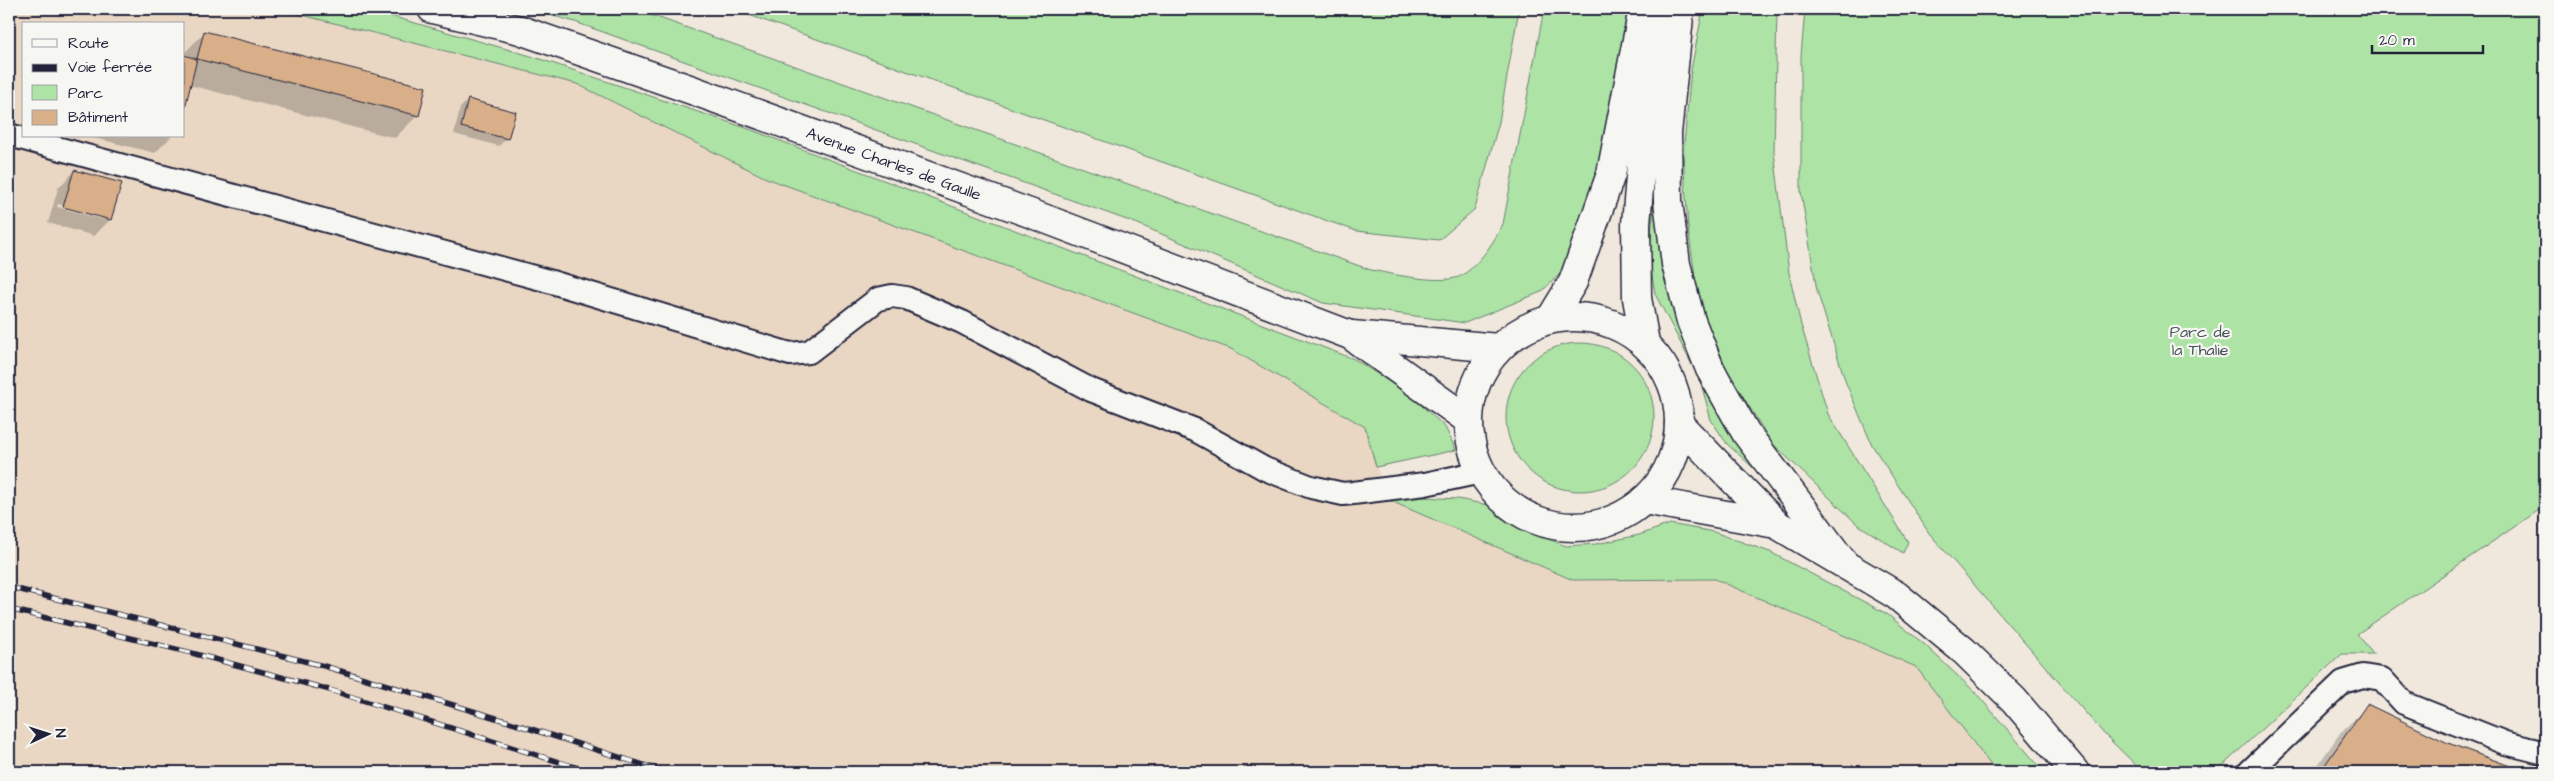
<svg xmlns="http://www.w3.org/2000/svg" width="2554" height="781" font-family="'Architects Daughter',sans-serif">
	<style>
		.built { fill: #e9d7c4; fill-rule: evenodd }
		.green { fill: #ade3a5; stroke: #688270 }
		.shadow { fill: #0003; fill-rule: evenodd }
		.building { fill: #d8af89; stroke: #22223b }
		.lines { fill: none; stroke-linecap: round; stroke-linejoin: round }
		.lane-casing { stroke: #22223b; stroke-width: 26 }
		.secondary-casing { stroke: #22223b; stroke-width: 31 }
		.primary-casing { stroke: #22223b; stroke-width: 31 }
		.lane { stroke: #f6f6f2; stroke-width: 22 }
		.secondary { stroke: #f6f6f2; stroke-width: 28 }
		.primary { stroke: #f6f6f2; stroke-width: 28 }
		.rail-casing { stroke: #22223b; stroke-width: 5.5 }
		.rail { stroke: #f6f6f2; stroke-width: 4; stroke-dasharray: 11; stroke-linecap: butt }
		.labels { text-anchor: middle; stroke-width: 4.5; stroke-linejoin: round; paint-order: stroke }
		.street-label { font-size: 16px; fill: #22223b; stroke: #f6f6f2 }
		.park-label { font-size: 16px; fill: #455256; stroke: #f6f6f2 }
	</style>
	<rect width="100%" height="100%" fill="#f0e8dd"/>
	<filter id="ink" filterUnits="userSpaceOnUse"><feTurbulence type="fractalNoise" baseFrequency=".02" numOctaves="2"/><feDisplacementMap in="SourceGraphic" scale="10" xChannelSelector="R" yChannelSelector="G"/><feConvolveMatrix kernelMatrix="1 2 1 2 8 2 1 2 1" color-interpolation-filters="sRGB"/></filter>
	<g filter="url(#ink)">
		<!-- built -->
		<path class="built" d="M 9,9 L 278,9 L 577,84 L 766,178 L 1231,349 L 1365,427 L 1386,499 L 1573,580 L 1715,579 L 1916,667 L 1996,772 L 9,772 ZM 24,24 L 184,24 L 184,136 L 24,136 Z"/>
		<!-- green -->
		<g class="green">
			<polygon points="278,9 366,9 531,56 749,129 1354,359 1410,395 1445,427 1456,450 1376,467 1365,427 1231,349 766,178 577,84"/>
			<path d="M 529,9 L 634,9 L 1371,270 C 1392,274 1445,286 1463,275 C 1481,262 1493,243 1503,224 L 1544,9 L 1632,9 L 1606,147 L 1581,236 L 1560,274 L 1541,292 L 1465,323 L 1323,303 L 1138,224 L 575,22 Z"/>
			<polygon points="732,9 1519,9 1499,122 1475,209 1439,240 1356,231"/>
			<polygon points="1703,9 1777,9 1774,152 1789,273 1801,325 1828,414 1908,542 1903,553 1857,524 1771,442 1728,372 1699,303 1688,228 1683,154 1691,70"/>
			<polygon points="1805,9 2545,9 2545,506 2357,634 2374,654 2342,654 2216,772 2143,772 2104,734 1929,533 1872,445 1846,383 1817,291 1801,192 1801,56"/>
			<polygon points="1659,188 1663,248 1780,492 1727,444 1711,420 1700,380 1655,294 1649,256 1653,214"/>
			<circle cx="1580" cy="417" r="74"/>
			<polygon points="1423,497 1458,499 1489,505 1516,526 1566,546 1596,544 1639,535 1670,524 1714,532 1770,552 1887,614 1924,644 1976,693 2044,772 1996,772 1916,667 1715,579 1573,580 1386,499"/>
		</g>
		<!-- shadow -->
		<g class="shadow">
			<polygon points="205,32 418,115 395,138 189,85 184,107 184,53"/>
			<polygon points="468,100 507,138 499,146 454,134 460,108"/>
			<polygon points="86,136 172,136 155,153"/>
			<path d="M 74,172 L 110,220 L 94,236 L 48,223 L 58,188 ZM 58,204 L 102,216 L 102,219 L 57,207 Z"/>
			<polygon points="2368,706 2447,744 2524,772 2313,772 2340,733"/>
		</g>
		<!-- building -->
		<g class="building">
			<polygon points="204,31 426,87 419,116 197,59"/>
			<polygon points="184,55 197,59 184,112"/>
			<polygon points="468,99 516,112 508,139 461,127"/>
			<polygon points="74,170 122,183 111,220 63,207"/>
			<polygon points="2367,704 2448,743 2526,772 2320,772"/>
		</g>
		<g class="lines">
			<!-- lane casing -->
			<g class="lane-casing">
				<g id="lane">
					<polyline points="9,135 545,280 790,354 809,352 878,299 892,296 906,298 962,322 1091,390 1195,430 1265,469 1311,487 1343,494 1353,493 1425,484 1481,472"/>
					<polyline points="2249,772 2343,682 2363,676 2382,679 2404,703 2505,743 2545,753"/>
				</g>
			</g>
			<!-- secondary casing -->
			<g class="secondary-casing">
				<g id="secondary">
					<polyline points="1679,17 1667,133 1668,201 1676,264 1691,321 1710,369 1746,433 1843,562"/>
					<polyline points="1679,424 1776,524 1896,595 1964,651 2014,700 2075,772"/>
					<polyline points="1644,500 1776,524"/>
				</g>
			</g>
			<!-- primary casing -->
			<g class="primary-casing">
				<g id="primary">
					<polyline points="432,9 520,30 692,90 1035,215 1350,335 1468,420"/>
					<circle cx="1574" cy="422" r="105"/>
					<polyline points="1551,318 1573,282 1611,174 1643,9"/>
					<polyline points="1352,335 1498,348"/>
					<polyline points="1645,343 1637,298 1636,224 1642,153 1670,9"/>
				</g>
			</g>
			<!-- lane -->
			<use href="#lane" class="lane"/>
			<!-- secondary -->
			<use href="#secondary" class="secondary"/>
			<!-- primary -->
			<use href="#primary" class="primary"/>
			<!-- rail casing -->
			<g class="rail-casing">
				<g id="rail">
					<polyline points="9,587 324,666 506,721 666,772"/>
					<polyline points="9,609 188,652 330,690 591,772"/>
				</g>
			</g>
			<!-- rail -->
			<use href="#rail" class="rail"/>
		</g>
	</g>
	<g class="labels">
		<!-- street labels -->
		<g class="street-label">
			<text transform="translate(894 163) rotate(20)" y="6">Avenue Charles de Gaulle</text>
		</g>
		<!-- park labels -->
		<g class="park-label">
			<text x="2200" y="337">Parc de<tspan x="2200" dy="18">la Thalie</tspan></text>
		</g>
	</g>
	<!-- margin -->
	<rect width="2554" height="781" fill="none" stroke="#f6f6f2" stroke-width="30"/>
	<rect x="15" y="15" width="2524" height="751" fill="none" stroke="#22223b" stroke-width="2" filter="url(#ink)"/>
	<!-- legend -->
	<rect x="22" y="22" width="162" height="115" fill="#f6f6f2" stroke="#a1a1a9"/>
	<rect x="32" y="39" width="25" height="8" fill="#f6f6f2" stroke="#a1a1a9"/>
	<text x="68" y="48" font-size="15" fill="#22223b">Route</text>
	<rect x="32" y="64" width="25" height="8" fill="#22223b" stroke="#a1a1a9"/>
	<text x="68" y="72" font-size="15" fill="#22223b">Voie ferrée</text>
	<rect x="32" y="85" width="25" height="15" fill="#ade3a5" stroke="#a1a1a9"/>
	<text x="68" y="98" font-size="15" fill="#22223b">Parc</text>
	<rect x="32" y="110" width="25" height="15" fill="#d8af89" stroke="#a1a1a9"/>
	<text x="68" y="122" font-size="15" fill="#22223b">Bâtiment</text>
	<!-- north arrow -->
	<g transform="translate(48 734) rotate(86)" stroke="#f6f6f2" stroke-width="4" paint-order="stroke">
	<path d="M0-4L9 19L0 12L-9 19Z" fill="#22223b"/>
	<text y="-8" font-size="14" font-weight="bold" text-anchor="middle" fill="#22223b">N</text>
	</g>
	<!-- scale -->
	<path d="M2372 45v8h111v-8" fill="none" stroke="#22223b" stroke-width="2.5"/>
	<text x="2379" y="45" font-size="15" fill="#22223b" stroke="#f6f6f2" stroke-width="4" paint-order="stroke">20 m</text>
</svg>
